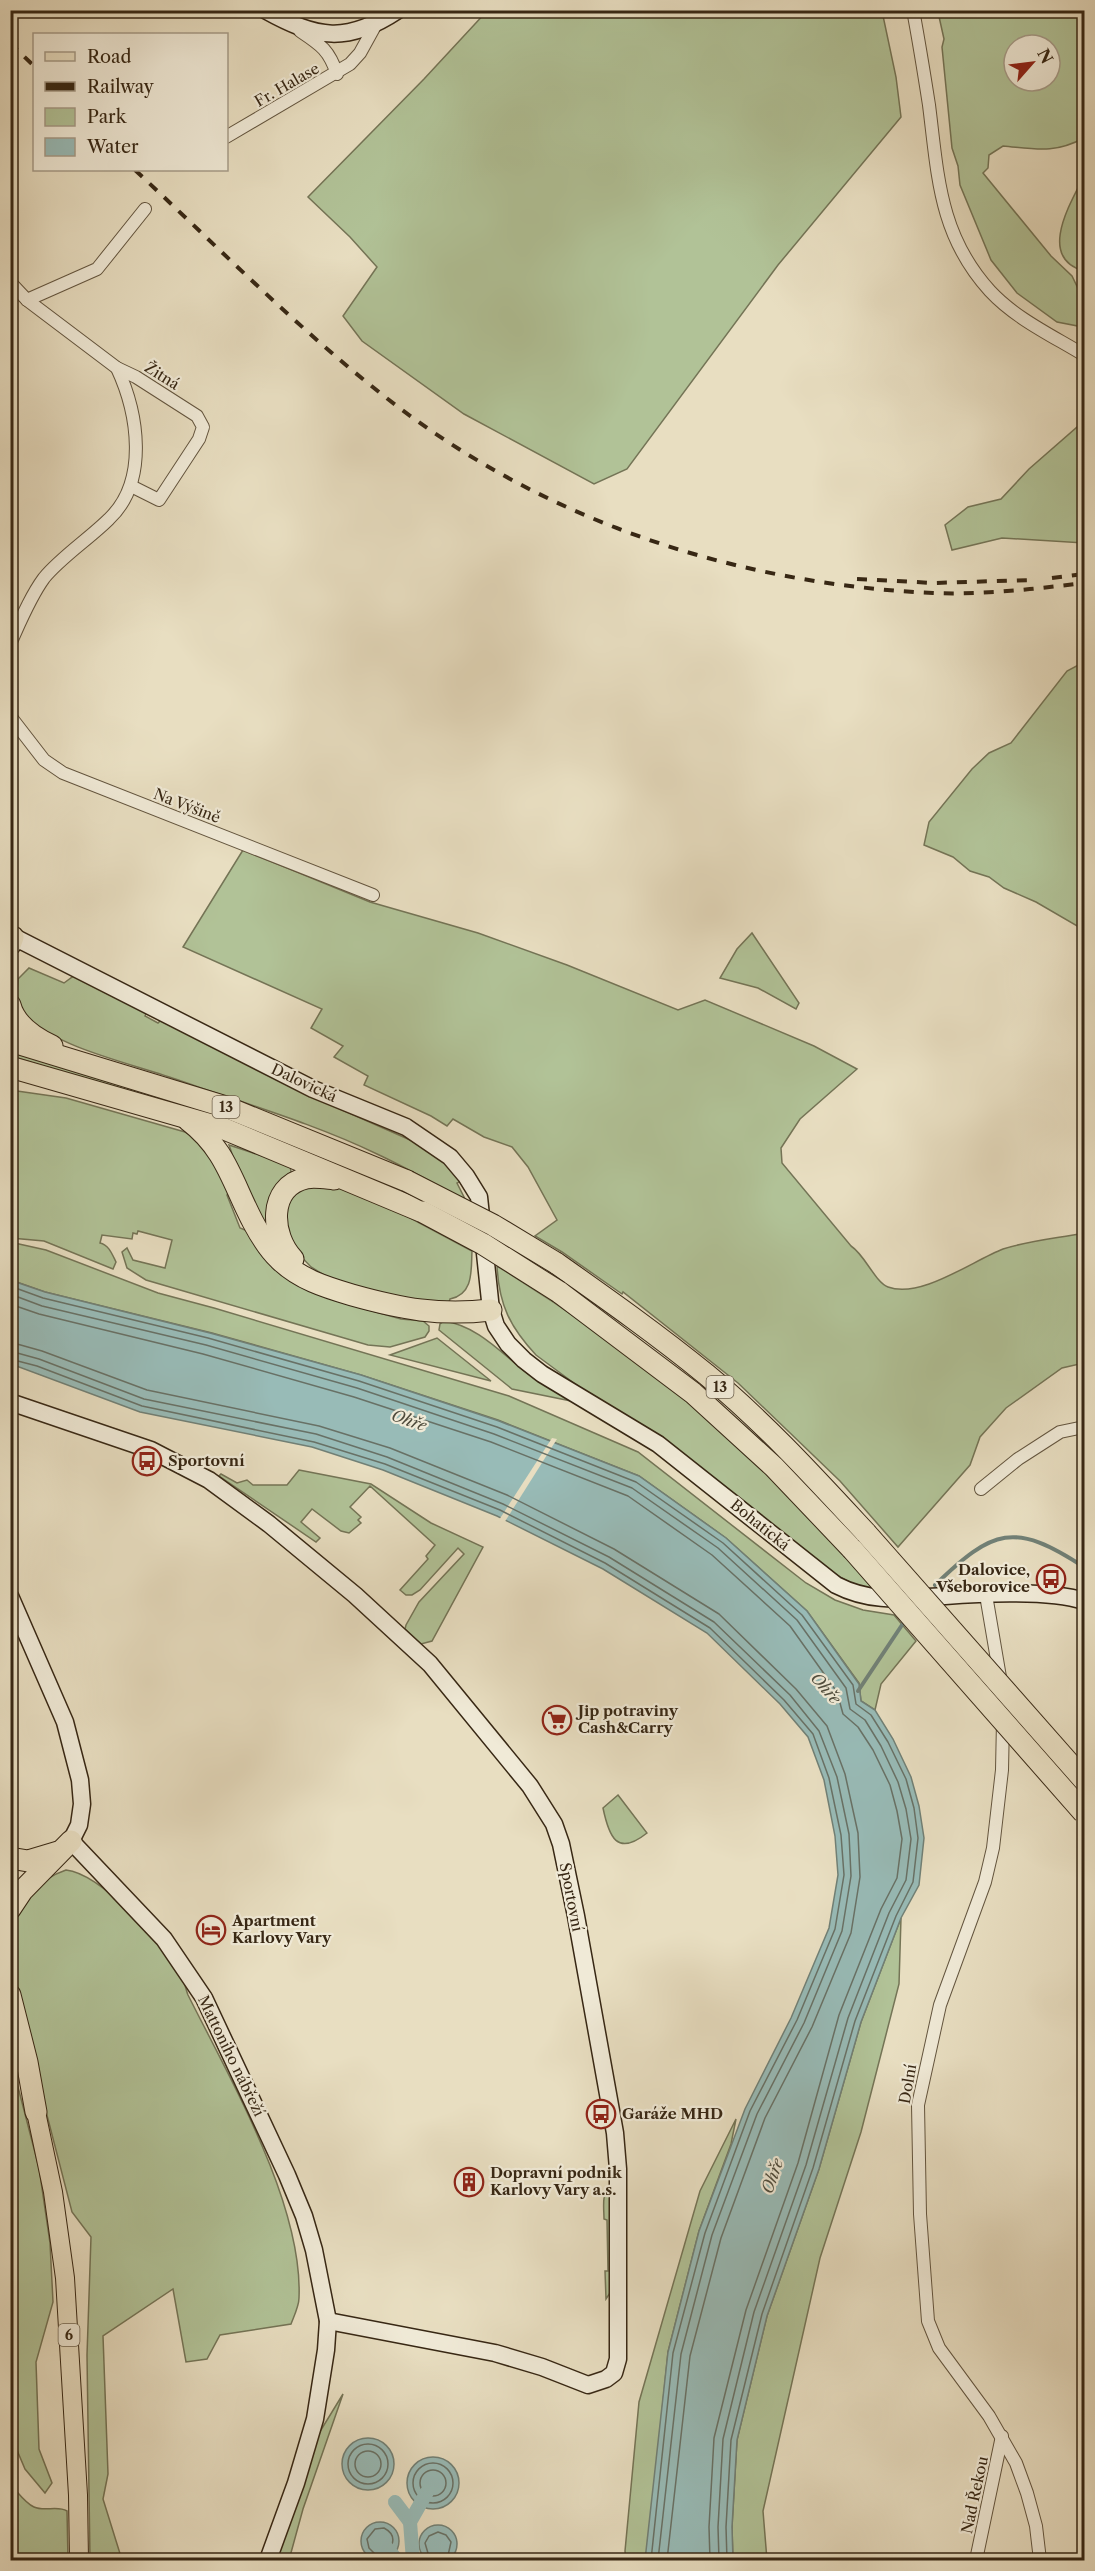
<svg xmlns="http://www.w3.org/2000/svg" width="1095" height="2571" font-family="'Libre Caslon Text',serif">
	<style>
		.green { fill: #b1c297; stroke: #747456; stroke-width: 1.5; fill-rule: evenodd }
		.water { fill: #98bbb7; stroke: #718076; stroke-width: 1.5 }
		.pier { fill: #e8dec1 }
		.lines { fill: none; stroke-linecap: round; stroke-linejoin: round }
		.shore { stroke: #687166; stroke-width: 1.5 }
		.stream { stroke: #718076; stroke-width: 4 }
		.canal { stroke: #98bbb7; stroke-width: 14 }
		.street-casing { stroke: #63553f; stroke-width: 14 }
		.secondary-casing { stroke: #372714; stroke-width: 19 }
		.primary-casing { stroke: #372714; stroke-width: 20 }
		.highway-casing { stroke: #372714; stroke-width: 23 }
		.street { stroke: #f0ead7; stroke-width: 12 }
		.secondary { stroke: #f0ead7; stroke-width: 16 }
		.primary { stroke: #e8dec1; stroke-width: 18 }
		.highway { stroke: #e8dec1; stroke-width: 21 }
		.rail { stroke: #372714; stroke-width: 4; stroke-dasharray: 10 10; stroke-linecap: butt }
		.highway-bridge-casing { stroke: #372714; stroke-width: 23; stroke-linecap: butt }
		.highway-bridge { stroke: #e8dec1; stroke-width: 21 }
		.labels { text-anchor: middle; stroke-width: 4.5; stroke-linejoin: round; paint-order: stroke }
		.shield { fill: #f0ead7; stroke: #6e624e; stroke-width: 1.5 }
		.shield-label { font-size: 14px; font-weight: bold; fill: #372714 }
		.street-label { font-size: 15px; fill: #372714; stroke: #f0ead7 }
		.poi-label { font-size: 15px; font-weight: bold; fill: #372714; stroke: #f0ead7; text-anchor: start }
		.water-label { font-size: 16px; font-style: italic; fill: #4f4c3d; stroke: #f0ead7 }
	</style>
	<rect width="100%" height="100%" fill="#e8dec1"/>
	<filter id="stains"><feTurbulence type="fractalNoise" baseFrequency=".00333" numOctaves="4"/><feColorMatrix values="0 0 0 0 .2 0 0 0 0 .09 0 0 0 0 .02 0 0 0 .5 -.17"/></filter>
	<radialGradient id="worn" r=".72"><stop offset=".6" stop-color="#630" stop-opacity="0"/><stop offset="1" stop-color="#630" stop-opacity=".3"/></radialGradient>
	<!-- green -->
	<g class="green">
		<path d="M 949,10 L 1084,11 L 1084,138 C 1054,154 1036,149 1003,146 L 989,155 L 988,168 L 983,173 L 1051,256 L 1072,276 L 1084,301 L 1083,327 L 1057,322 L 1017,293 L 991,260 L 960,185 L 958,166 L 952,148 L 942,47 L 944,39 L 938,12 L 948,13 ZM 1014,45 L 1050,45 L 1050,81 L 1014,81 Z"/>
		<polygon points="487,11 882,11 896,77 901,117 778,265 627,469 594,484 464,414 362,341 343,316 377,267 350,237 308,197 424,79"/>
		<path d="M 1084,176 L 1084,271 C 1037,258 1070,204 1084,176 Z"/>
		<polygon points="1084,421 1084,543 1002,538 952,550 945,525 968,507 1001,499 1029,469"/>
		<polygon points="1084,662 1084,930 1036,902 1004,888 989,877 970,871 953,857 924,845 929,822 972,769 989,753 1011,743 1067,671"/>
		<path d="M 243,850 L 370,902 L 478,933 L 567,965 L 678,1010 L 705,1000 L 814,1046 L 857,1069 L 800,1119 L 781,1148 L 782,1163 L 851,1246 C 865,1255 875,1282 888,1287 C 921,1299 972,1261 1003,1249 C 1027,1241 1059,1238 1084,1233 L 1084,1363 L 1062,1368 L 1006,1408 L 980,1437 L 970,1465 L 898,1547 L 840,1481 L 738,1383 L 623,1292 L 622,1294 L 562,1252 L 535,1236 L 557,1220 L 528,1167 L 512,1147 L 484,1137 L 453,1119 L 447,1126 L 431,1116 L 364,1085 L 368,1076 L 334,1057 L 343,1046 L 311,1028 L 322,1009 L 183,947 Z"/>
		<polygon points="752,933 799,1003 796,1009 758,988 720,978 737,949"/>
		<path d="M 29,968 L 64,983 L 75,975 L 147,1012 L 145,1016 L 158,1023 L 161,1020 L 313,1097 L 417,1143 L 437,1155 L 461,1181 L 457,1183 L 466,1201 C 437,1185 407,1168 377,1154 C 315,1124 246,1104 181,1081 C 135,1064 62,1050 26,1017 C 15,1008 17,992 18,979 Z"/>
		<polygon points="10,1051 239,1121 336,1163 238,1127 11,1056"/>
		<path d="M 10,1090 L 66,1098 L 185,1132 L 199,1139 L 230,1189 L 227,1195 L 240,1228 L 250,1232 L 358,1307 L 401,1319 L 423,1321 L 429,1326 L 429,1331 L 425,1337 L 390,1347 L 368,1345 L 146,1280 L 127,1268 L 122,1252 L 127,1248 L 133,1260 L 165,1268 L 172,1240 L 138,1231 L 137,1234 L 133,1233 L 132,1239 L 102,1235 L 100,1243 C 109,1245 112,1254 116,1262 L 113,1269 L 44,1241 L 11,1238 Z"/>
		<path d="M 229,1145 L 290,1165 L 291,1172 C 269,1187 272,1211 270,1235 L 241,1180 Z"/>
		<path d="M 334,1185 L 386,1205 L 472,1251 C 471,1270 474,1294 450,1299 L 449,1302 L 425,1304 L 341,1282 L 324,1275 L 311,1267 L 293,1248 L 283,1215 L 295,1188 Z"/>
		<polygon points="10,1242 46,1250 158,1293 214,1308 509,1396 638,1452 806,1583 835,1600 863,1610 894,1615 916,1641 881,1684 875,1710 861,1701 859,1683 807,1611 726,1538 639,1476 498,1420 361,1375 212,1333 45,1292 11,1280"/>
		<path d="M 497,1266 C 562,1306 625,1350 685,1398 C 750,1450 820,1525 874,1590 L 859,1587 L 825,1569 L 536,1355 C 510,1327 499,1305 497,1266 Z"/>
		<path d="M 444,1321 C 478,1326 501,1353 527,1373 C 541,1383 556,1392 571,1401 L 512,1389 L 439,1330 L 440,1324 Z"/>
		<polygon points="437,1338 491,1381 390,1355"/>
		<polygon points="299,1470 371,1484 431,1523 483,1547 432,1641 421,1644 405,1629 406,1625 419,1602 464,1554 458,1548 420,1590 412,1595 406,1595 400,1590 428,1559 426,1556 435,1545 370,1486 350,1507 361,1517 358,1520 361,1523 349,1533 341,1531 312,1509 301,1522 320,1538 316,1542 219,1476 221,1474 237,1483 247,1480 253,1485 287,1485"/>
		<path d="M 618,1795 L 647,1833 C 617,1857 609,1837 603,1808 Z"/>
		<path d="M 66,1870 C 102,1874 167,1946 182,1978 C 185,1983 186,1990 188,1995 C 230,2079 303,2204 299,2298 C 299,2306 294,2316 291,2324 L 220,2335 L 207,2359 L 186,2362 L 173,2289 L 103,2336 L 108,2474 L 103,2499 L 122,2560 L 90,2560 L 87,2355 L 91,2237 L 72,2212 L 10,1972 C 11,1958 9,1943 11,1930 C 14,1903 42,1878 66,1870 Z"/>
		<polygon points="901,1918 899,1984 861,2132 820,2258 763,2511 767,2560 733,2560 732,2527 737,2440 767,2316 819,2169 861,2022"/>
		<polygon points="11,2060 39,2168 50,2243 53,2302 36,2362 39,2449 52,2483 45,2493 25,2469 11,2436"/>
		<polygon points="736,2119 731,2144 699,2231 668,2352 647,2560 626,2560 625,2551 639,2402 700,2191"/>
		<path d="M 611,2184 L 612,2290 L 606,2299 L 605,2271 L 608,2271 L 607,2220 L 604,2219 C 604,2207 601,2193 611,2184 Z"/>
		<polygon points="343,2394 303,2509 289,2560 274,2560 316,2438"/>
		<path d="M 10,2484 C 17,2491 25,2503 34,2507 C 45,2512 57,2505 67,2511 L 68,2560 L 11,2560 Z"/>
	</g>
	<!-- water -->
	<g class="water">
		<polygon points="10,1280 45,1292 210,1333 361,1375 499,1421 639,1476 726,1538 807,1611 859,1684 861,1701 875,1710 893,1739 911,1777 919,1806 924,1838 919,1885 901,1918 861,2022 819,2169 767,2316 737,2440 732,2527 733,2560 645,2560 668,2352 699,2231 745,2109 791,2018 829,1928 838,1875 835,1836 824,1780 808,1737 780,1704 707,1633 603,1569 497,1516 383,1470 312,1447 140,1412 11,1364"/>
		<circle cx="368" cy="2464" r="26"/>
		<circle cx="433" cy="2483" r="26"/>
		<circle cx="380" cy="2541" r="19"/>
		<circle cx="438" cy="2544" r="19"/>
	</g>
	<!-- pier -->
	<polygon class="pier" points="552,1438 557,1439 504,1523 499,1520"/>
	<g class="lines">
		<!-- shore -->
		<g class="shore">
			<polyline points="10,1286 43,1298 208,1338 359,1381 497,1427 636,1482 723,1543 802,1615 853,1685 856,1704 871,1715 888,1742 906,1779 914,1808 918,1838 913,1882 896,1916 855,2021 813,2168 762,2314 731,2440 726,2527 727,2560"/>
			<polyline points="10,1294 42,1306 206,1345 357,1388 494,1434 632,1488 718,1548 797,1620 846,1688 850,1709 865,1720 881,1746 898,1782 906,1809 911,1839 906,1880 889,1913 848,2018 806,2165 754,2312 723,2439 718,2527 719,2560"/>
			<polyline points="10,1304 39,1314 203,1354 354,1397 491,1442 628,1496 712,1555 790,1626 837,1692 843,1714 858,1727 873,1750 890,1785 897,1811 902,1839 897,1878 881,1909 839,2015 798,2163 746,2310 714,2438 709,2527 710,2560"/>
			<polyline points="10,1342 42,1351 147,1390 319,1426 390,1448 507,1495 614,1549 719,1614 796,1689 827,1726 845,1774 858,1833 860,1877 851,1933 812,2027 765,2118 721,2238 690,2356 667,2560"/>
			<polyline points="10,1351 39,1359 144,1399 316,1434 387,1457 503,1504 609,1557 714,1622 790,1695 819,1731 837,1777 849,1834 851,1876 842,1931 804,2023 757,2114 712,2235 681,2354 658,2560"/>
			<polyline points="10,1359 37,1366 142,1406 314,1442 385,1464 500,1510 605,1563 710,1628 784,1700 813,1734 829,1778 841,1835 844,1875 835,1929 797,2020 750,2111 705,2233 673,2353 651,2560"/>
			<circle cx="368" cy="2464" r="20"/>
			<circle cx="368" cy="2464" r="13"/>
			<circle cx="433" cy="2483" r="20"/>
			<circle cx="433" cy="2483" r="13"/>
			<path d="M 384,2528 C 401,2537 390,2551 380,2559 L 369,2548 L 367,2539 L 375,2529 Z"/>
			<polyline points="430,2560 425,2543 429,2536 438,2532 446,2535 451,2542 447,2560"/>
		</g>
		<!-- stream -->
		<g class="stream">
			<path d="M 935,1585 C 993,1529 1014,1521 1084,1567"/>
			<polyline points="858,1691 904,1622"/>
		</g>
		<!-- canal -->
		<g class="canal">
			<polyline points="395,2502 410,2522"/>
			<polyline points="381,2541 397,2560"/>
			<polyline points="413,2560 410,2522 427,2492"/>
		</g>
		<!-- street casing -->
		<g class="street-casing">
			<g id="street">
				<path d="M 913,10 C 919,42 924,73 929,105 C 938,176 939,235 990,291 C 1016,319 1053,336 1084,355"/>
				<path d="M 300,31 C 321,45 329,50 337,74"/>
				<polyline points="226,137 350,64 360,53 376,24"/>
				<polyline points="10,282 27,300 117,368 136,377 197,416 203,427 199,439 159,500 131,486"/>
				<polyline points="27,300 97,269 145,209"/>
				<path d="M 10,644 C 20,622 30,597 44,578 C 60,558 90,538 109,519 C 149,481 138,413 117,368"/>
				<polyline points="10,716 44,760 63,773 373,895"/>
				<polyline points="981,1489 1018,1459 1060,1432 1084,1427"/>
				<polyline points="986,1595 1001,1683"/>
				<polyline points="1003,1721 1002,1770 993,1848 985,1882 940,2005 918,2105 920,2214 928,2321 939,2348 989,2416 1016,2463 1027,2493 1036,2526 1040,2560"/>
				<polyline points="976,2560 1002,2436"/>
			</g>
		</g>
		<!-- secondary casing -->
		<g class="secondary-casing">
			<g id="secondary">
				<path d="M 265,10 C 317,39 347,44 398,10"/>
				<path d="M 10,935 L 313,1089 L 406,1127 L 450,1157 L 466,1176 L 479,1197 L 491,1310 L 496,1326 L 508,1344 L 524,1360 L 542,1374 L 658,1444 L 836,1585 C 873,1604 905,1598 945,1596 C 982,1593 1051,1590 1084,1601"/>
				<polyline points="10,1402 151,1450 209,1480 269,1524 355,1595 430,1664 530,1786 554,1824 561,1844 576,1916 615,2133 618,2169 618,2359 614,2373 606,2379 588,2385 542,2367 495,2353 328,2321"/>
				<polyline points="10,1596 65,1722 80,1780 82,1804 79,1825 71,1841 164,1939 204,1998 287,2175 304,2216 314,2250 328,2321 326,2350 315,2419 296,2483 268,2560"/>
			</g>
		</g>
		<!-- primary casing -->
		<g class="primary-casing">
			<polyline id="primary" points="36,2112 53,2192 65,2278 78,2495 79,2560"/>
		</g>
		<!-- highway casing -->
		<g class="highway-casing">
			<g id="highway">
				<polyline points="10,945 13,937"/>
				<path d="M 10,1005 C 15,1025 35,1038 52,1046"/>
				<polyline points="10,1041 226,1107 407,1181"/>
				<polyline points="10,1067 222,1128 423,1212"/>
				<path d="M 188,1120 C 226,1149 232,1182 253,1222 C 260,1235 268,1249 279,1259 C 299,1279 325,1287 352,1295 C 402,1309 439,1316 491,1310"/>
				<path d="M 293,1259 C 271,1236 267,1187 306,1178 C 314,1176 325,1178 334,1179"/>
				<path d="M 556,1263 C 607,1299 658,1335 707,1375 C 764,1422 815,1478 866,1533"/>
				<polyline points="559,1292 693,1393 774,1467 852,1549"/>
				<polyline points="10,1858 28,1861 58,1852"/>
				<polyline points="10,1909 22,1891 71,1841"/>
				<polyline points="10,1995 27,2062 36,2112"/>
			</g>
		</g>
		<!-- street -->
		<use href="#street" class="street"/>
		<!-- secondary -->
		<use href="#secondary" class="secondary"/>
		<!-- primary -->
		<use href="#primary" class="primary"/>
		<!-- highway -->
		<use href="#highway" class="highway"/>
		<!-- rail -->
		<g class="rail">
			<polyline points="10,43 34,66"/>
			<path d="M 135,170 C 217,246 296,327 384,396 C 541,520 734,584 933,593 C 983,595 1034,589 1084,583"/>
			<polyline points="1052,578 1084,574"/>
			<polyline points="857,579 934,583 1031,580"/>
		</g>
		<!-- highway-bridge casing -->
		<g class="highway-bridge-casing">
			<g id="highway-bridge">
				<polyline points="407,1181 493,1225 556,1263"/>
				<polyline points="423,1212 483,1244 559,1292"/>
				<polyline points="866,1533 1084,1780"/>
				<polyline points="852,1549 1084,1813"/>
			</g>
		</g>
		<!-- highway-bridge -->
		<use href="#highway-bridge" class="highway-bridge"/>
	</g>
	<!-- icons -->
	<defs>
		<g id="bus-ring" transform="scale(1.5)"><circle r="9.5" fill="#f0ead7" stroke="#8f2418" stroke-width="1.5"/><path d="M-5-6H5V4H4V6H2V4H-2V6H-4V4H-5ZM-3.5-4V0h7V-4ZM-3.5 1.2v1.5H-2V1.2ZM2 1.2v1.5H3.5V1.2Z" fill="#8f2418"/></g>
		<g id="supermarket-ring" transform="scale(1.5)"><circle r="9.5" fill="#f0ead7" stroke="#8f2418" stroke-width="1.5"/><path d="M-6-5.5h2.5l.6 2H6L4.5 2H-2.5L-4.4-4H-6ZM-1.5 3.2a1.3 1.3 0 1 0 .1 0ZM3 3.2a1.3 1.3 0 1 0 .1 0Z" fill="#8f2418"/></g>
		<g id="hotel-ring" transform="scale(1.5)"><circle r="9.5" fill="#f0ead7" stroke="#8f2418" stroke-width="1.5"/><path d="M-6-4.5h1.5V1H6V5H4.5V3h-9V5H-6ZM-4 0a1.8 1.8 0 1 1 3.6 0ZM.5 0V-2.5h3Q6-2.5 6 0Z" fill="#8f2418"/></g>
		<g id="building-ring" transform="scale(1.5)"><circle r="9.5" fill="#f0ead7" stroke="#8f2418" stroke-width="1.5"/><path d="M-4-6H4V6H1V3H-1V6H-4ZM-2.5-4.3h1.7v1.8h-1.7ZM.8-4.3h1.7v1.8H.8ZM-2.5-1h1.7V.8h-1.7ZM.8-1h1.7V.8H.8Z" fill="#8f2418"/></g>
	</defs>
	<g fill-rule="evenodd">
		<use href="#bus-ring" x="147" y="1461"/>
		<use href="#bus-ring" x="1051" y="1579"/>
		<use href="#supermarket-ring" x="557" y="1720"/>
		<use href="#hotel-ring" x="211" y="1930"/>
		<use href="#bus-ring" x="601" y="2114"/>
		<use href="#building-ring" x="469" y="2182"/>
	</g>
	<g class="labels">
		<!-- shield labels -->
		<g class="shield">
			<rect x="212.5" y="1096" width="27" height="22" rx="4.5"/>
			<rect x="706.5" y="1376" width="27" height="22" rx="4.5"/>
			<rect x="58.5" y="2324" width="21" height="22" rx="4.5"/>
		</g>
		<g class="shield-label">
			<text x="226" y="1112">13</text>
			<text x="720" y="1392">13</text>
			<text x="69" y="2340">6</text>
		</g>
		<!-- street labels -->
		<g class="street-label">
			<text transform="translate(287 85) rotate(-30)" y="5">Fr. Halase</text>
			<text transform="translate(162 376) rotate(32)" y="5">Žitná</text>
			<text transform="translate(187 806) rotate(21)" y="5">Na Výšině</text>
			<text transform="translate(304 1083) rotate(25)" y="5">Dalovická</text>
			<text transform="translate(760 1525) rotate(39)" y="5">Bohatická</text>
			<text transform="translate(571 1897) rotate(79)" y="5">Sportovní</text>
			<text transform="translate(231 2056) rotate(64)" y="5">Mattoniho nábřeží</text>
			<text transform="translate(908 2084) rotate(-80)" y="5">Dolní</text>
			<text transform="translate(975 2495) rotate(-78)" y="5">Nad Řekou</text>
		</g>
		<!-- poi labels -->
		<g class="poi-label">
			<text x="168" y="1466">Sportovní</text>
			<text x="1030" y="1575" text-anchor="end">Dalovice,<tspan x="1030" dy="17">Všeborovice</tspan></text>
			<text x="578" y="1716">Jip potraviny<tspan x="578" dy="17">Cash&amp;Carry</tspan></text>
			<text x="232" y="1926">Apartment<tspan x="232" dy="17">Karlovy Vary</tspan></text>
			<text x="622" y="2119">Garáže MHD</text>
			<text x="490" y="2178">Dopravní podnik<tspan x="490" dy="17">Karlovy Vary a.s.</tspan></text>
		</g>
		<!-- water labels -->
		<g class="water-label">
			<text transform="translate(409 1420) rotate(19)" y="6">Ohře</text>
			<text transform="translate(826 1688) rotate(49)" y="6">Ohře</text>
			<text transform="translate(772 2176) rotate(-71)" y="6">Ohře</text>
		</g>
	</g>
	<!-- margin -->
	<rect width="1095" height="2571" fill="none" stroke="#e8dec1" stroke-width="36"/>
	<rect x="12" y="12" width="1071" height="2547" fill="none" stroke="#372714" stroke-width="3"/>
	<rect x="18" y="18" width="1059" height="2535" fill="none" stroke="#372714" stroke-width="1.5"/>
	<!-- legend -->
	<rect x="33" y="33" width="195" height="138" fill="#f0ead7" stroke="#a69c89" stroke-width="1.5"/>
	<rect x="45" y="52" width="30" height="9" fill="#e8dec1" stroke="#a69c89" stroke-width="1.5"/>
	<text x="87" y="63" font-size="18" fill="#372714">Road</text>
	<rect x="45" y="82" width="30" height="9" fill="#372714" stroke="#a69c89" stroke-width="1.5"/>
	<text x="87" y="93" font-size="18" fill="#372714">Railway</text>
	<rect x="45" y="108" width="30" height="18" fill="#b1c297" stroke="#a69c89" stroke-width="1.5"/>
	<text x="87" y="123" font-size="18" fill="#372714">Park</text>
	<rect x="45" y="138" width="30" height="18" fill="#98bbb7" stroke="#a69c89" stroke-width="1.5"/>
	<text x="87" y="153" font-size="18" fill="#372714">Water</text>
	<!-- north arrow -->
	<g transform="translate(1032 63) rotate(62)"><circle r="28" fill="#f0ead7" stroke="#a69c89" stroke-width="1.5"/>
	<path d="M0-4.5L10 22L0 15L-10 22Z" fill="#8f2418"/>
	<text y="-9" font-size="16" font-weight="bold" text-anchor="middle" fill="#372714">N</text>
	</g>
	<rect width="100%" height="100%" filter="url(#stains)"/>
	<rect width="100%" height="100%" fill="url(#worn)"/>
</svg>
